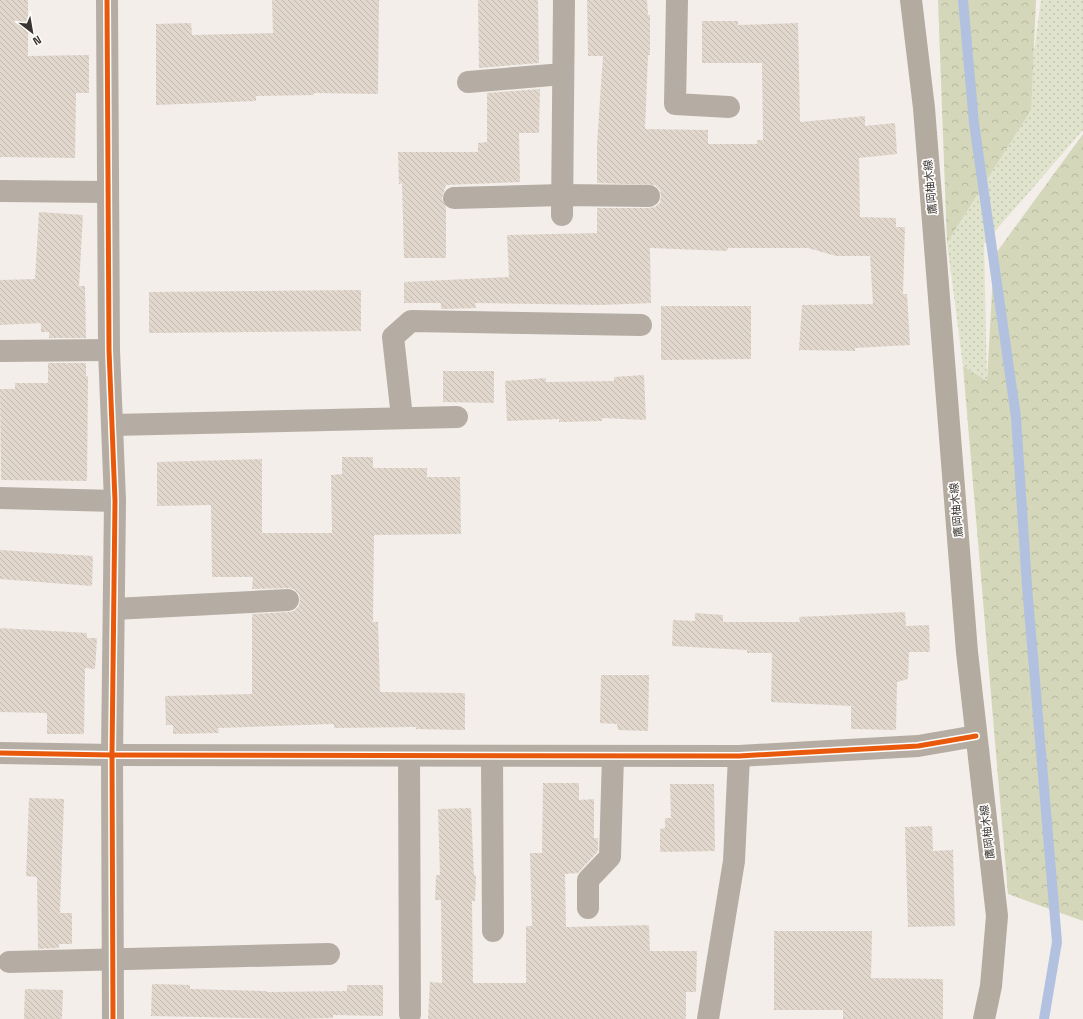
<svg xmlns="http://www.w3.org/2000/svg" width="1083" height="1019" font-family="'Space Grotesk','Noto Sans JP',sans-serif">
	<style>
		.grass { fill: url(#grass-dots) }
		.forest { fill: url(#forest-crowns) }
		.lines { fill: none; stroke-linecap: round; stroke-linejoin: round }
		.stream { stroke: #b3c1e0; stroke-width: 10 }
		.building { fill: url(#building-back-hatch) }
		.street { stroke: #b5ada3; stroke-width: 22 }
		.secondary { stroke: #b3ab9f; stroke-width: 22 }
		.cycleway-casing { stroke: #fffdfb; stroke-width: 8 }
		.cycleway { stroke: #e8590c; stroke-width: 5 }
		.labels { text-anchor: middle; stroke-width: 3.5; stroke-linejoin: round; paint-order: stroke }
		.street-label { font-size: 11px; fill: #383532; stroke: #fffdfb }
	</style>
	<defs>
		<pattern id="grass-dots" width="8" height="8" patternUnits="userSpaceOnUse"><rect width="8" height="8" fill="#e1e4cd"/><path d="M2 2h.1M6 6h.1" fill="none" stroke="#c2c4b0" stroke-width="1.8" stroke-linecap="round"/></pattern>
		<pattern id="forest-crowns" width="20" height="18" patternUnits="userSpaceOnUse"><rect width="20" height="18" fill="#d4d7b9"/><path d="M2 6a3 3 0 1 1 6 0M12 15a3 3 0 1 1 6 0" fill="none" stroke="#b7b9a0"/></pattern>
		<pattern id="building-back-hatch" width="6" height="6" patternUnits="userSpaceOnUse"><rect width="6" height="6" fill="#e1d7cd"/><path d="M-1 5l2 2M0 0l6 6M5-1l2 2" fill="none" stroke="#c2b9b0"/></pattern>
	</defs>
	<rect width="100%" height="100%" fill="#f3eeea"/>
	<!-- grass -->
	<polygon class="grass" points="1041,0 1083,0 1083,130 984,244 987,381 963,366 947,243 1025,119"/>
	<!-- forest -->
	<g class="forest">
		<polygon points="938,0 1036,0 1031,110 947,243"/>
		<polygon points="1083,134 1083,921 1008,894 963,366 987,381 994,256"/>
	</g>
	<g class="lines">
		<!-- stream -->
		<polyline class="stream" points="963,0 974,123 1016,417 1027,586 1057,942 1044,1019"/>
	</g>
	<!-- building -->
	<g class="building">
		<polygon points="0,0 28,0 28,56 89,55 89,93 76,93 75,158 0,157"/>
		<polygon points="272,0 379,0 378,94 314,93 314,95 256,96 256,101 156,105 156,24 191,23 192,35 273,33"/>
		<polygon points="478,0 538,0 539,63 479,68"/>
		<polygon points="587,0 647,0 648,15 650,15 650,55 648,55 645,129 708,130 708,144 757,144 757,140 763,140 762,63 702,63 702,21 738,21 738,25 798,23 800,122 865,116 865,126 895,123 897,154 859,158 860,217 896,218 896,227 905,227 903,294 907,294 910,345 855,348 855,351 799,350 802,305 873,304 870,256 836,256 808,248 728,248 727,251 650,248 651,303 602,305 475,303 476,308 443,309 441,309 441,303 404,303 404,282 509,277 507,235 597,233 597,208 649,208 655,207 660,203 661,196 660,190 655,185 597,183 597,144 603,56 588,56"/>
		<polygon points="540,89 539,133 519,133 520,182 446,185 442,198 446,207 446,258 404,258 402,183 399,184 398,152 478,152 478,143 487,142 487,93"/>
		<polygon points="39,212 83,215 79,286 85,286 86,338 49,338 49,332 41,332 41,323 0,325 0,280 35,279"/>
		<polygon points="361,290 361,331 149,333 149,292"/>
		<polygon points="661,306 751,306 751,359 661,360"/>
		<polygon points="48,363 86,363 86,376 88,376 87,481 1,480 0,389 15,389 15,383 48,383"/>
		<polygon points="443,371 494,371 494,403 443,402"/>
		<polygon points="644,375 646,420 602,418 602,421 559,422 559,419 507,421 505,381 546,378 546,382 614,381 614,377"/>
		<polygon points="342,457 373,457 373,468 427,468 427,477 460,477 461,534 374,535 373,622 378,622 380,692 465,693 465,730 416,729 416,727 334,728 334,724 218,728 219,733 173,734 173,725 166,725 165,696 252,694 252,614 289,612 294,611 299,606 300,599 299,594 294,589 288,588 252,589 253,577 212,577 211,505 157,506 157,462 262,459 262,533 332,533 331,475 342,474"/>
		<polygon points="0,550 93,556 92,586 0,579"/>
		<polygon points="905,612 906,626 929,625 930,652 909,652 908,679 897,682 896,730 851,729 851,706 771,702 772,653 747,653 747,650 672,646 673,620 695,621 695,613 723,615 723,622 800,622 799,617"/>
		<polygon points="0,628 87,633 87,638 97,638 95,669 85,668 84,734 47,734 47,713 0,712"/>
		<polygon points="601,675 649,675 648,731 618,730 617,724 600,723"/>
		<polygon points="543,783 579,783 579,800 594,799 594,838 598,838 598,851 578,873 565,874 566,927 649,925 650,951 697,951 696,992 686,992 686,1019 428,1019 430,982 442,983 441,900 435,900 436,875 440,875 438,809 471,808 474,875 476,876 475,901 472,901 473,983 526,983 526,926 532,926 530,853 542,853"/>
		<polygon points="670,784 714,784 715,851 660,852 660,829 665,828 665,818 671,818"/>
		<polygon points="29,798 64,799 60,913 72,913 72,944 59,944 59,948 38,949 37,877 26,876"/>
		<polygon points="932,826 933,851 953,850 955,926 908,927 905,827"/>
		<polygon points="774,931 872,931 871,978 943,979 943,1019 843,1019 843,1010 774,1010"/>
		<polygon points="152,984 190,985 190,989 266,991 266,992 347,991 347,985 383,985 383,1016 333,1015 333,1018 291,1019 151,1016"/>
		<polygon points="25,989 63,990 62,1019 24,1019"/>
	</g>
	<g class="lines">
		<!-- street -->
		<g class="street">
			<polyline points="107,0 109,350 115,501 112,755 113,1019"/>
			<polyline points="677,0 675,104 729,107"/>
			<polyline points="468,82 563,74"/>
			<polyline points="0,191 108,192"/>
			<polyline points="454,198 562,195 649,196"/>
			<polyline points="562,215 564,0"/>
			<polyline points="0,351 109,350"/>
			<polyline points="402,417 393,337 411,321 641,325"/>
			<polyline points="113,425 457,417"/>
			<polyline points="0,498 115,501"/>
			<polyline points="114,609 288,600"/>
			<polyline points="0,753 112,755 739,756 918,746 976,736"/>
			<polyline points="409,756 410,1014"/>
			<polyline points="492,756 493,931"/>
			<polyline points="588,908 588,880 610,857 613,756"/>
			<polyline points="9,962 329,954"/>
			<polyline points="708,1019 734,861 739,756"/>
		</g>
		<!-- secondary -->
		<polyline class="secondary" points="911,0 924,108 967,652 997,916 991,986 984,1019"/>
		<!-- cycleway casing -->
		<g class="cycleway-casing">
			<g id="cycleway">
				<polyline points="107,0 109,350 115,501 112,755 113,1019"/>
				<polyline points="0,753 112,755 739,756 918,746 976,736"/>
			</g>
		</g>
		<!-- cycleway -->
		<use href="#cycleway" class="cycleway"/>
	</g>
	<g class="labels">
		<!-- street labels -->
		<g class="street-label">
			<text transform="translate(930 187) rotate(-95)" y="4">鷹岡柚木線</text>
			<text transform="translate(956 510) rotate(-95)" y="4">鷹岡柚木線</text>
			<text transform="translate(987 832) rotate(-97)" y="4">鷹岡柚木線</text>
		</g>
	</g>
	<!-- north arrow -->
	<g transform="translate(32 32) rotate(149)" stroke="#fffdfb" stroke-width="3" paint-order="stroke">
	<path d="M0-3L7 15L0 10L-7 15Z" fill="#383532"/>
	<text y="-6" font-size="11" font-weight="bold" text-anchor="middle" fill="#383532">N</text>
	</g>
</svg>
